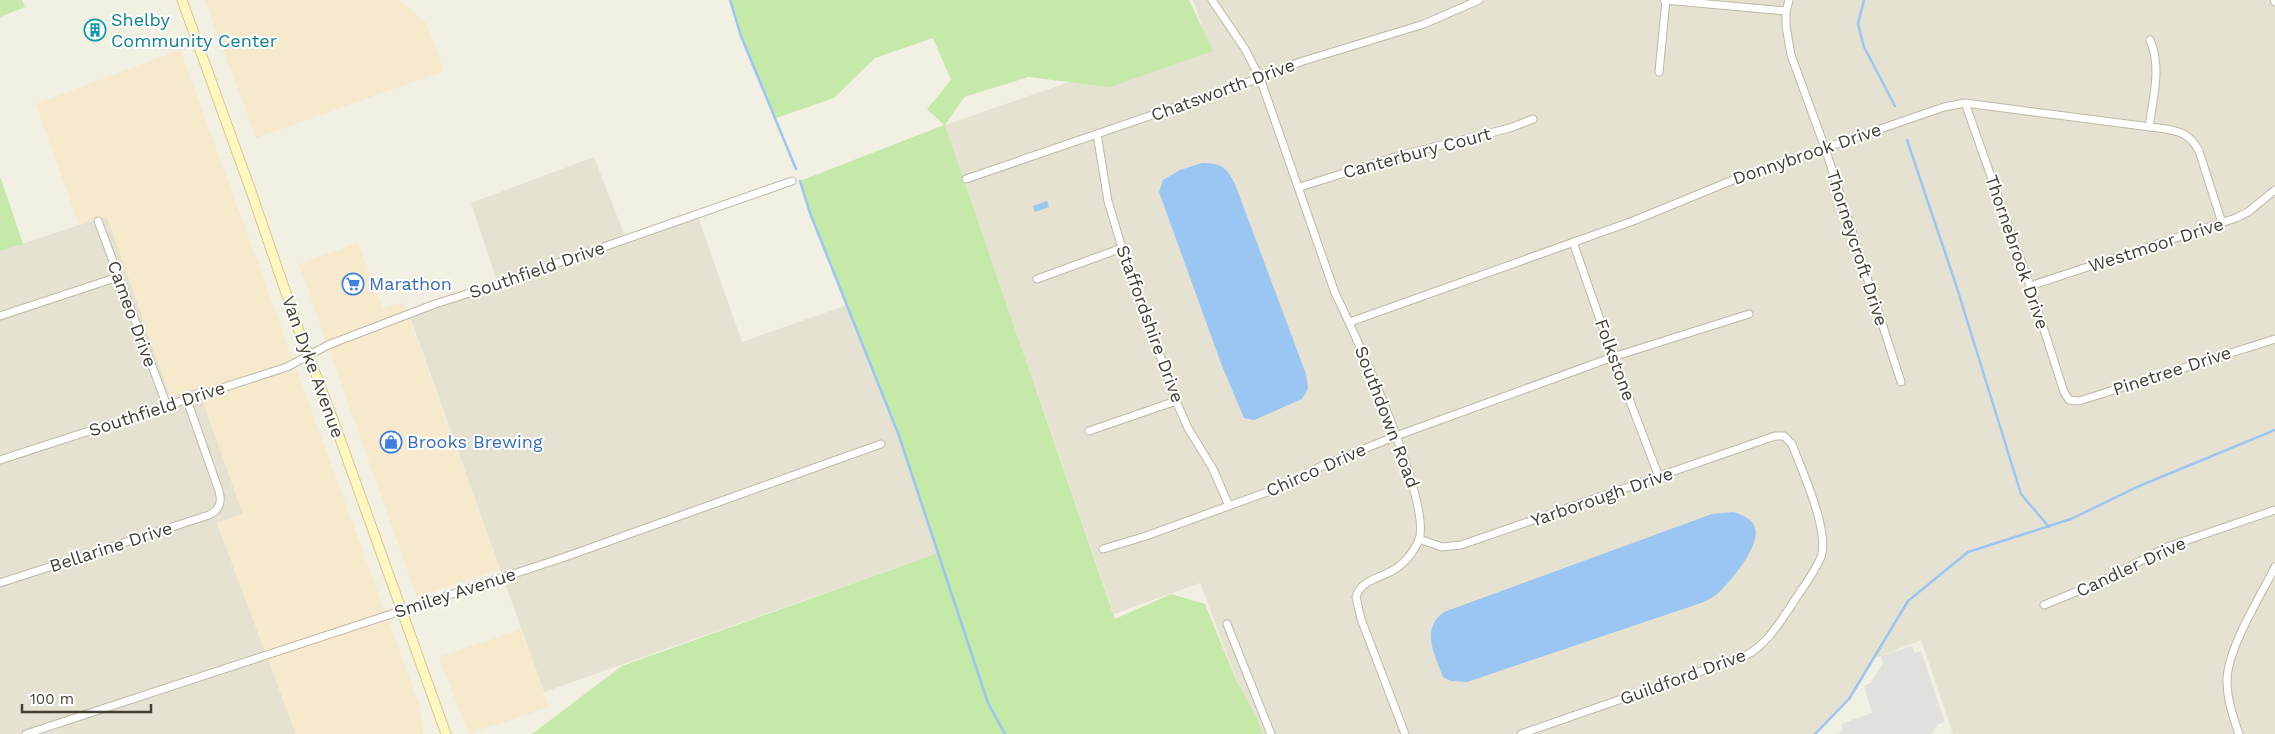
<svg xmlns="http://www.w3.org/2000/svg" width="2275" height="734" font-family="'Work Sans',sans-serif">
	<style>
		.residential { fill: #e6e2d1 }
		.commercial { fill: #f6e9cc }
		.green { fill: #c5e9a9 }
		.parking { fill: #e2e0dc }
		.water { fill: #9bc5f3 }
		.lines { fill: none; stroke-linecap: round; stroke-linejoin: round }
		.stream { stroke: #9bc5f3; stroke-width: 2.5 }
		.minor-casing { stroke: #beb8a5; stroke-width: 9 }
		.secondary-casing { stroke: #d4ca90; stroke-width: 11 }
		.minor { stroke: #fff; stroke-width: 7 }
		.secondary { stroke: #fff7c0; stroke-width: 9 }
		.labels { text-anchor: middle; stroke-width: 4; stroke-linejoin: round; paint-order: stroke }
		.culture-label { font-size: 18px; fill: #0d838f; stroke: #fff; text-anchor: start }
		.street-label { font-size: 18px; fill: #443f33; stroke: #fff }
		.shop-label { font-size: 18px; fill: #366cbe; stroke: #fff; text-anchor: start }
	</style>
	<rect width="100%" height="100%" fill="#f2efe3"/>
	<!-- residential -->
	<g class="residential">
		<polygon points="1193,0 2275,0 2275,734 1953,734 1921,640 1873,659 1849,699 1815,734 1257,734 1200,583 1114,614 945,125 1205,35"/>
		<polygon points="594,157 626,239 697,214 742,342 847,305 898,433 938,553 544,692 409,314 498,284 471,203"/>
		<polygon points="107,216 170,396 198,387 243,514 217,523 296,734 0,734 0,251"/>
	</g>
	<!-- commercial -->
	<g class="commercial">
		<polygon points="205,0 400,0 427,24 444,71 256,138"/>
		<polygon points="180,50 419,705 423,734 296,734 217,523 243,514 198,388 170,396 107,216 79,225 36,104"/>
		<polygon points="358,243 383,309 403,302 500,569 417,597 299,264"/>
		<polygon points="522,629 549,707 469,734 439,657"/>
	</g>
	<!-- green -->
	<g class="green">
		<polygon points="0,0 22,0 25,7 0,17"/>
		<polygon points="730,0 1189,0 1213,51 1110,87 1028,77 964,97 945,125 1115,619 1171,594 1205,604 1237,682 1257,718 1262,734 532,734 622,666 938,553 898,433 810,213 800,181 944,125 927,109 951,80 933,38 875,58 834,98 776,118 741,36"/>
		<polygon points="0,176 23,244 0,251"/>
	</g>
	<!-- parking -->
	<polygon class="parking" points="1912,646 1915,653 1921,651 1945,722 1938,724 1931,734 1836,734 1843,731 1841,724 1872,713 1864,686 1871,683 1883,663 1881,656"/>
	<!-- water -->
	<g class="water">
		<path d="M 1202,163 C 1222,163 1226,167 1235,184 L 1306,374 L 1308,389 L 1302,399 L 1254,420 L 1244,418 L 1222,366 L 1159,192 L 1163,180 L 1180,170 Z"/>
		<polygon points="1047,201 1049,207 1035,212 1033,206"/>
		<path d="M 1734,512 C 1742,515 1753,519 1755,528 C 1761,545 1732,580 1720,591 C 1716,596 1709,599 1704,602 L 1467,682 L 1451,681 L 1443,677 C 1435,655 1420,629 1444,612 L 1712,514 Z"/>
	</g>
	<g class="lines">
		<!-- stream -->
		<g class="stream">
			<polyline points="730,0 741,36 796,169"/>
			<polyline points="1864,0 1858,24 1864,47 1895,106"/>
			<polyline points="1907,140 1957,288 2021,494 2049,527"/>
			<polyline points="800,181 810,213 898,433 988,703 1005,734"/>
			<polyline points="1815,734 1849,699 1908,601 1968,552 2071,519 2137,487 2275,430"/>
		</g>
		<!-- minor casing -->
		<g class="minor-casing">
			<g id="minor">
				<path d="M 1212,0 L 1245,49 L 1260,78 L 1335,293 C 1355,333 1432,503 1419,540 C 1415,550 1405,563 1395,569 C 1382,578 1361,579 1356,597 L 1361,619 L 1405,734"/>
				<polyline points="1664,0 1786,11"/>
				<polyline points="1789,0 1786,11 1786,26 1791,55 1825,148 1901,382"/>
				<polyline points="2274,0 2275,2"/>
				<polyline points="1659,72 1666,0"/>
				<polyline points="1965,103 2030,286 2064,392 2069,400 2079,401 2275,339"/>
				<path d="M 2149,127 C 2153,98 2162,67 2150,40"/>
				<polyline points="1097,134 1108,201 1122,248 1176,401 1188,428 1213,469 1229,506"/>
				<polyline points="966,179 1260,78 1300,62 1424,24 1479,0"/>
				<polyline points="1300,187 1398,156 1510,128 1533,119"/>
				<polyline points="98,221 167,406"/>
				<polyline points="1573,242 1613,357 1659,477"/>
				<polyline points="1037,279 1122,248"/>
				<polyline points="2030,286 2236,218 2248,212 2275,190"/>
				<polyline points="0,316 118,277"/>
				<path d="M 1350,322 L 1633,221 L 1733,180 L 1912,118 L 1944,107 L 1965,103 L 2166,129 C 2183,132 2191,136 2199,151 L 2222,223"/>
				<polyline points="1089,431 1176,401"/>
				<polyline points="0,460 287,367 328,345 435,304 498,284 792,181"/>
				<path d="M 1419,539 L 1442,547 L 1461,545 L 1775,436 L 1784,436 L 1792,444 C 1802,471 1830,531 1821,557 C 1814,574 1800,591 1791,606 C 1778,625 1766,645 1745,656 L 1521,734"/>
				<polyline points="1103,549 1146,536 1278,488 1322,466 1396,436 1613,357 1749,314"/>
				<path d="M 0,583 L 209,515 C 220,510 222,502 219,491 L 187,400"/>
				<polyline points="2044,605 2100,582 2167,547 2275,510"/>
				<polyline points="1227,624 1271,734"/>
				<polyline points="26,734 565,557 881,444"/>
				<path d="M 2239,734 C 2233,717 2227,699 2227,681 C 2227,649 2260,597 2275,567"/>
			</g>
		</g>
		<!-- secondary casing -->
		<g class="secondary-casing">
			<polyline id="secondary" points="182,0 252,194 299,331 334,422 446,734"/>
		</g>
		<!-- minor -->
		<use href="#minor" class="minor"/>
		<!-- secondary -->
		<use href="#secondary" class="secondary"/>
	</g>
	<!-- icons -->
	<defs>
		<g id="building-ring" transform="scale(1.125)"><circle r="9.5" fill="#fff" stroke="#0f9aa8" stroke-width="1.5"/><path d="M-4-6H4V6H1V3H-1V6H-4ZM-2.5-4.3h1.7v1.8h-1.7ZM.8-4.3h1.7v1.8H.8ZM-2.5-1h1.7V.8h-1.7ZM.8-1h1.7V.8H.8Z" fill="#0f9aa8"/></g>
		<g id="supermarket-ring" transform="scale(1.125)"><circle r="9.5" fill="#fff" stroke="#3f7fe0" stroke-width="1.5"/><path d="M-6-5.5h2.5l.6 2H6L4.5 2H-2.5L-4.4-4H-6ZM-1.5 3.2a1.3 1.3 0 1 0 .1 0ZM3 3.2a1.3 1.3 0 1 0 .1 0Z" fill="#3f7fe0"/></g>
		<g id="shop-ring" transform="scale(1.125)"><circle r="9.5" fill="#fff" stroke="#3f7fe0" stroke-width="1.5"/><path d="M-5-2.5h2.3a2.7 3.5 0 0 1 5.4 0H5L5.5 6h-11ZM-1.5-2.5h3a1.5 2.3 0 0 0-3 0Z" fill="#3f7fe0"/></g>
	</defs>
	<g fill-rule="evenodd">
		<use href="#building-ring" x="95" y="30"/>
		<use href="#supermarket-ring" x="353" y="284"/>
		<use href="#shop-ring" x="391" y="442"/>
	</g>
	<g class="labels">
		<!-- culture labels -->
		<g class="culture-label">
			<text x="111" y="26">Shelby<tspan x="111" dy="21">Community Center</tspan></text>
		</g>
		<!-- street labels -->
		<g class="street-label">
			<text transform="translate(1223 90) rotate(-20)" y="6">Chatsworth Drive</text>
			<text transform="translate(1417 153) rotate(-15)" y="6">Canterbury Court</text>
			<text transform="translate(1807 154) rotate(-19)" y="6">Donnybrook Drive</text>
			<text transform="translate(2156 245) rotate(-18)" y="6">Westmoor Drive</text>
			<text transform="translate(1857 248) rotate(72)" y="6">Thorneycroft Drive</text>
			<text transform="translate(2017 252) rotate(71)" y="6">Thornebrook Drive</text>
			<text transform="translate(537 270) rotate(-19)" y="6">Southfield Drive</text>
			<text transform="translate(132 314) rotate(70)" y="6">Cameo Drive</text>
			<text transform="translate(1150 324) rotate(70)" y="6">Staffordshire Drive</text>
			<text transform="translate(1615 360) rotate(70)" y="6">Folkstone</text>
			<text transform="translate(313 367) rotate(70)" y="6">Van Dyke Avenue</text>
			<text transform="translate(2172 371) rotate(-18)" y="6">Pinetree Drive</text>
			<text transform="translate(157 409) rotate(-18)" y="6">Southfield Drive</text>
			<text transform="translate(1387 417) rotate(69)" y="6">Southdown Road</text>
			<text transform="translate(1316 470) rotate(-24)" y="6">Chirco Drive</text>
			<text transform="translate(1602 497) rotate(-19)" y="6">Yarborough Drive</text>
			<text transform="translate(111 547) rotate(-18)" y="6">Bellarine Drive</text>
			<text transform="translate(2131 567) rotate(-25)" y="6">Candler Drive</text>
			<text transform="translate(455 593) rotate(-18)" y="6">Smiley Avenue</text>
			<text transform="translate(1683 677) rotate(-20)" y="6">Guildford Drive</text>
		</g>
		<!-- shop labels -->
		<g class="shop-label">
			<text x="369" y="290">Marathon</text>
			<text x="407" y="448">Brooks Brewing</text>
		</g>
	</g>
	<!-- scale -->
	<path d="M22 704v8h129v-8" fill="none" stroke="#443f33" stroke-width="2.5"/>
	<text x="30" y="704" font-size="15" fill="#443f33" stroke="#ffffff" stroke-width="4" paint-order="stroke">100 m</text>
</svg>
